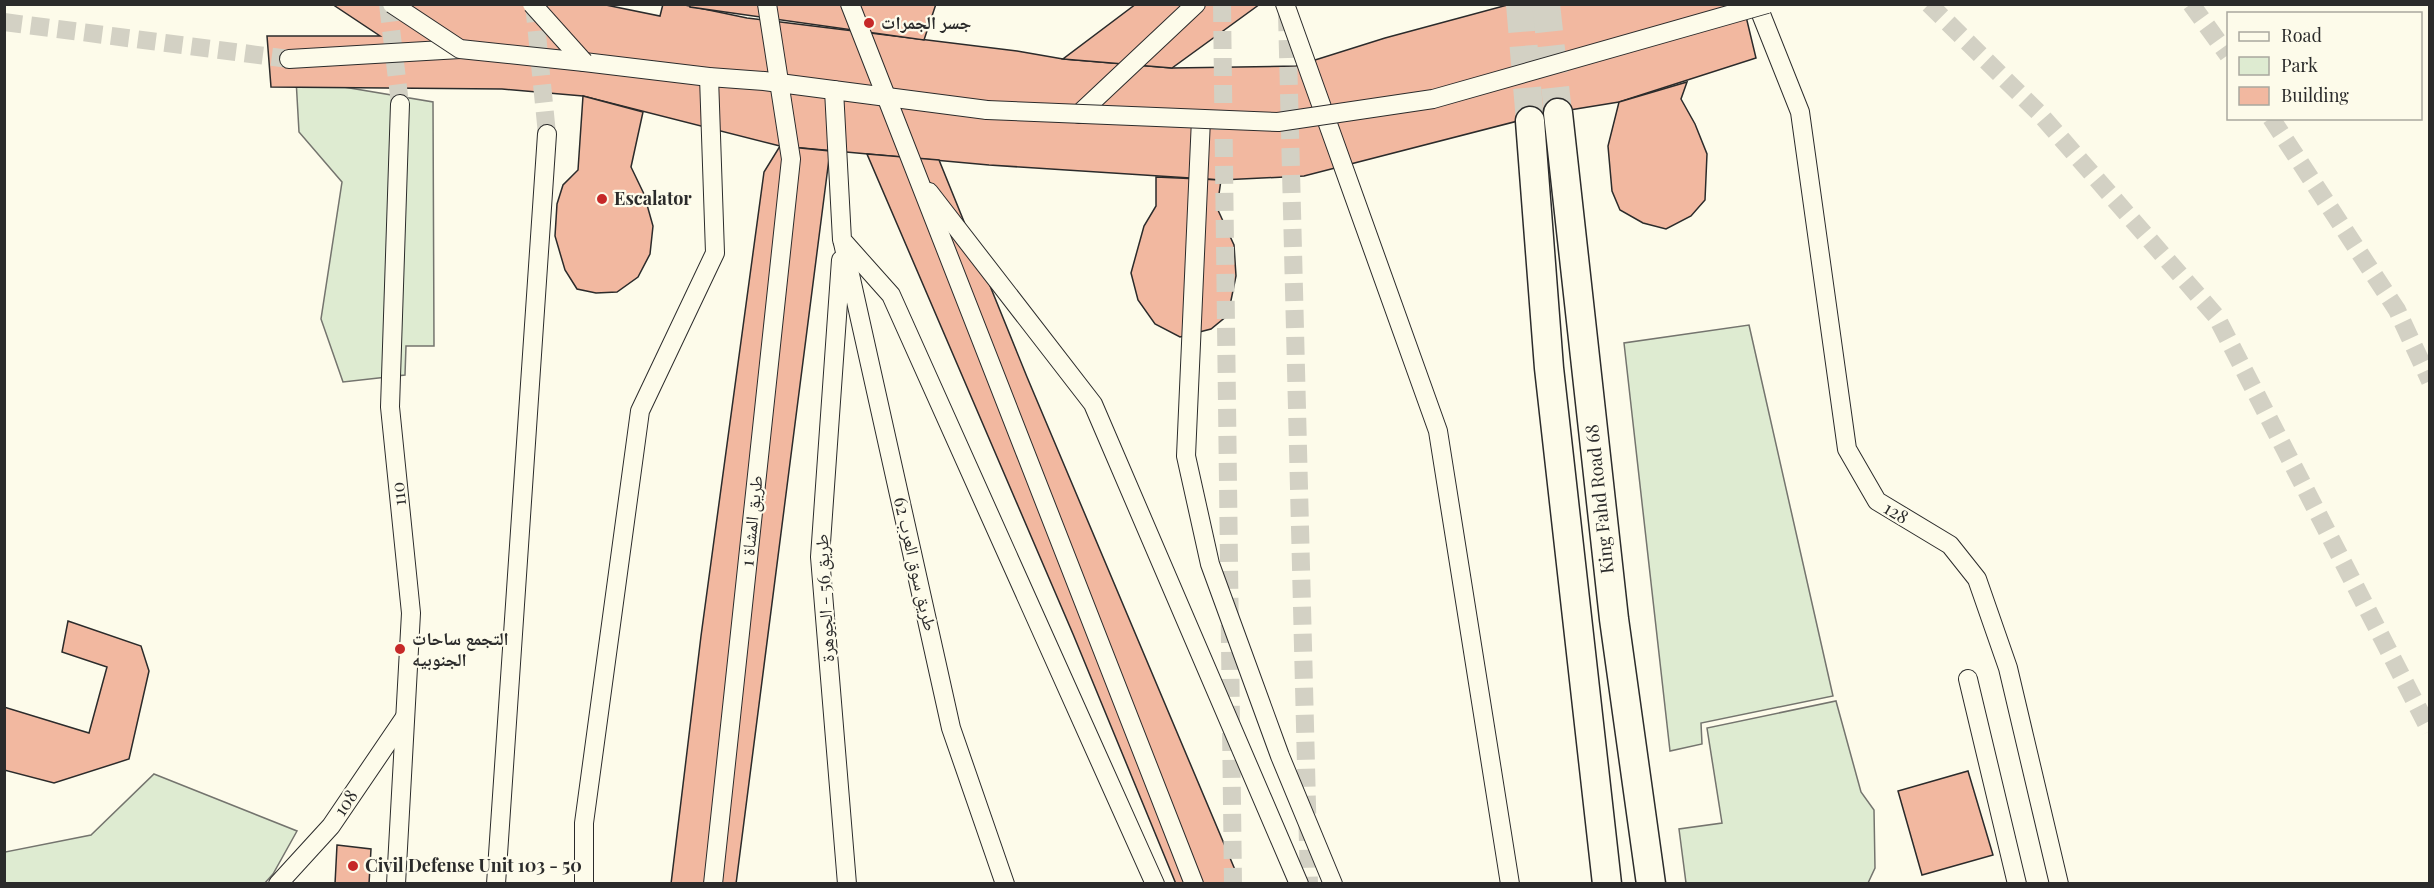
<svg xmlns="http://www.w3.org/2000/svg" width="2434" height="888" font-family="'Playfair Display','Noto Naskh Arabic',serif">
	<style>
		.green { fill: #deebd1; stroke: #74746e; stroke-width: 1.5 }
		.building { fill: #f2b8a0; stroke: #2b2b2b; stroke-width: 1.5 }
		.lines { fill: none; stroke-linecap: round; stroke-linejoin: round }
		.street-tunnel { stroke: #d3d1c4; stroke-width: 18; stroke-dasharray: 18 9; stroke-linecap: butt }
		.primary-tunnel { stroke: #d3d1c4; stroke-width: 28; stroke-dasharray: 28 14; stroke-linecap: butt }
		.street-casing { stroke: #2b2b2b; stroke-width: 20 }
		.primary-casing { stroke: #2b2b2b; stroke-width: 31 }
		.street { stroke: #fdfbea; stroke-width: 18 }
		.primary { stroke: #fdfbea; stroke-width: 28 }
		.street-bridge-casing { stroke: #2b2b2b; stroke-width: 20; stroke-linecap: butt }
		.street-bridge { stroke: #fdfbea; stroke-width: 18 }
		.poi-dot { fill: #c62828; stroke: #fdfbea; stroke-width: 2 }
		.labels { text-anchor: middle; stroke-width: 4.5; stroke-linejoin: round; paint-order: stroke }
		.poi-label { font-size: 18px; font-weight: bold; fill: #2b2b2b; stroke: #fdfbea; text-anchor: start }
		.street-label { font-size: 18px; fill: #2b2b2b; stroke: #fdfbea }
	</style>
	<rect width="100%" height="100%" fill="#fdfbea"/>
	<!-- green -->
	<g class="green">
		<polygon points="296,79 433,102 434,346 406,346 405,375 343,382 321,319 342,182 299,132"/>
		<polygon points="1749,325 1833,696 1701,723 1702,744 1670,751 1624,343"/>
		<polygon points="1836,701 1861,792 1874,810 1875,868 1868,883 1686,883 1679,829 1722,823 1707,728"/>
		<polygon points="154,774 297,831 273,874 264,884 5,883 5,852 91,835"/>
	</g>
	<!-- building -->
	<g class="building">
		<polygon points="332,4 601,4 660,16 663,4 680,4 747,18 1017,51 1063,59 1172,68 1296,66 1385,38 1511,4 1743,4 1756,58 1619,102 1545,114 1304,176 1221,180 989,165 780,146 583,96 502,89 271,87 267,36 380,36"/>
		<polygon points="690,4 936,4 924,40 690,7"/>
		<polygon points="1136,4 1260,4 1172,68 1063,59"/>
		<polygon points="1687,82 1681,99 1695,124 1707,154 1705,200 1691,216 1666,229 1643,223 1620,210 1612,191 1608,146 1619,102"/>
		<polygon points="583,96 643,112 631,167 644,194 653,226 650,254 638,277 617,292 596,293 577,289 565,270 555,236 557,204 563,185 578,170"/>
		<polygon points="780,146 830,151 736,884 671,884 701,636 764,172"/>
		<polygon points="867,154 939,160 1027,377 1241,884 1176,884 1073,634"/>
		<polygon points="1156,177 1221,180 1217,208 1234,245 1236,276 1228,315 1211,329 1180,337 1155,324 1138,300 1131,273 1144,226 1156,206"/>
		<polygon points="68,621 141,646 149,671 129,759 54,783 4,770 4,707 89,733 107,667 62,652"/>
		<polygon points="1968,771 1993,855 1922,875 1898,791"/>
		<polygon points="337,845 371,849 369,884 335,884"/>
	</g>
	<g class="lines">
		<!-- street-tunnel -->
		<g class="street-tunnel">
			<polyline points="388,4 400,104"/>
			<polyline points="534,4 547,134"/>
			<polyline points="1222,4 1233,884"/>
			<polyline points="1929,4 2039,113 2216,316 2430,731"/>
			<polyline points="2191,4 2228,55"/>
			<polyline points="1287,13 1309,884"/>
			<polyline points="4,22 289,59"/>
			<polyline points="2271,118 2397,310 2430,381"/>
		</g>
		<!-- primary-tunnel -->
		<g class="primary-tunnel">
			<polyline points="1520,4 1530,121"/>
			<polyline points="1546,4 1558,113"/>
		</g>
		<!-- street casing -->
		<g class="street-casing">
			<g id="street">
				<polyline points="850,4 1194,884"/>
				<polyline points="1285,4 1438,431 1510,884"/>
				<polyline points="1757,4 1800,112 1847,449 1877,501 1950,545 1977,579 2008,668 2059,884"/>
				<polyline points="289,59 460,49"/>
				<polyline points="584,62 709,77 764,81 987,110"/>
				<polyline points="834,90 842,240 891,295 1155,884"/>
				<polyline points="1079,114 1196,4"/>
				<polyline points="1201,119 1186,456 1210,564 1280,756 1333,884"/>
				<polyline points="929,192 1093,404 1299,884"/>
				<polyline points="843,243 951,728 1005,884"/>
				<polyline points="841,260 820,557 847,884"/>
				<polyline points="1968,679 2017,884"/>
				<polyline points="278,884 331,826 405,717"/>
				<polyline points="396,884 411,613 390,407 400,104"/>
				<polyline points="496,884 547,134"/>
				<polyline points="584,884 584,823 640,411 715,253 709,77"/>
				<polyline points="713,884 791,159 767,4"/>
			</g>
		</g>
		<!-- primary casing -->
		<g class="primary-casing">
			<g id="primary">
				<polyline points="1558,113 1614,619 1651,884"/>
				<polyline points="1530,121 1549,368 1607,884"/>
			</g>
		</g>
		<!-- street -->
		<use href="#street" class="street"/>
		<!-- primary -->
		<use href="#primary" class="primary"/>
		<!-- street-bridge casing -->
		<g class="street-bridge-casing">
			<g id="street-bridge">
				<polyline points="392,4 460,49 584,62"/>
				<polyline points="532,4 584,62"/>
				<polyline points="987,110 1278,122 1433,99 1767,4"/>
			</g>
		</g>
		<!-- street-bridge -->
		<use href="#street-bridge" class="street-bridge"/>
	</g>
	<!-- markers -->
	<g class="poi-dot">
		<circle cx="869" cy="23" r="6"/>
		<circle cx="602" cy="199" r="6"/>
		<circle cx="400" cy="649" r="6"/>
		<circle cx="353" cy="866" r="6"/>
	</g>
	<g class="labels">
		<!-- poi labels -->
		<g class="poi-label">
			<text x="881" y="29">جسر الجمرات</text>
			<text x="614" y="205">Escalator</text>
			<text x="412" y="645">التجمع ساحات<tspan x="412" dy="21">الجنوبيه</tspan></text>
			<text x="365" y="872">Civil Defense Unit 103 - 50</text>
		</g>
		<!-- street labels -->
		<g class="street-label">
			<text transform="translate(399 494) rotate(-96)" y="6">110</text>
			<text transform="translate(1600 499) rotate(-96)" y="6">King Fahd Road 68</text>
			<text transform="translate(1896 513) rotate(31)" y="6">128</text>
			<text transform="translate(752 521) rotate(-84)" y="6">طريق المشاة 1</text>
			<text transform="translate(915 564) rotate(77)" y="6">طريق سوق العرب 62</text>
			<text transform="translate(825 598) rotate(-93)" y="6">طريق 56 - الجوهرة</text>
			<text transform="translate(346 803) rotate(-56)" y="6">108</text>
		</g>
	</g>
	<!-- border -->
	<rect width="2434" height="888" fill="none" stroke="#2b2b2b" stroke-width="12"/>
	<!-- legend -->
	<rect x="2227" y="12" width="195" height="108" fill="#fdfbea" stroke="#a9a89e" stroke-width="1.5"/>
	<rect x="2239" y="32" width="30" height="9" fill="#fdfbea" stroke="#a9a89e" stroke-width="1.5"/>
	<text x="2281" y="42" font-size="18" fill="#2b2b2b">Road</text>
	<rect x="2239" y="57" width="30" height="18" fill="#deebd1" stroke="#a9a89e" stroke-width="1.5"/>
	<text x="2281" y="72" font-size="18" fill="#2b2b2b">Park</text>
	<rect x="2239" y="87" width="30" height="18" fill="#f2b8a0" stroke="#a9a89e" stroke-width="1.5"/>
	<text x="2281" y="102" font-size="18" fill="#2b2b2b">Building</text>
</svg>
